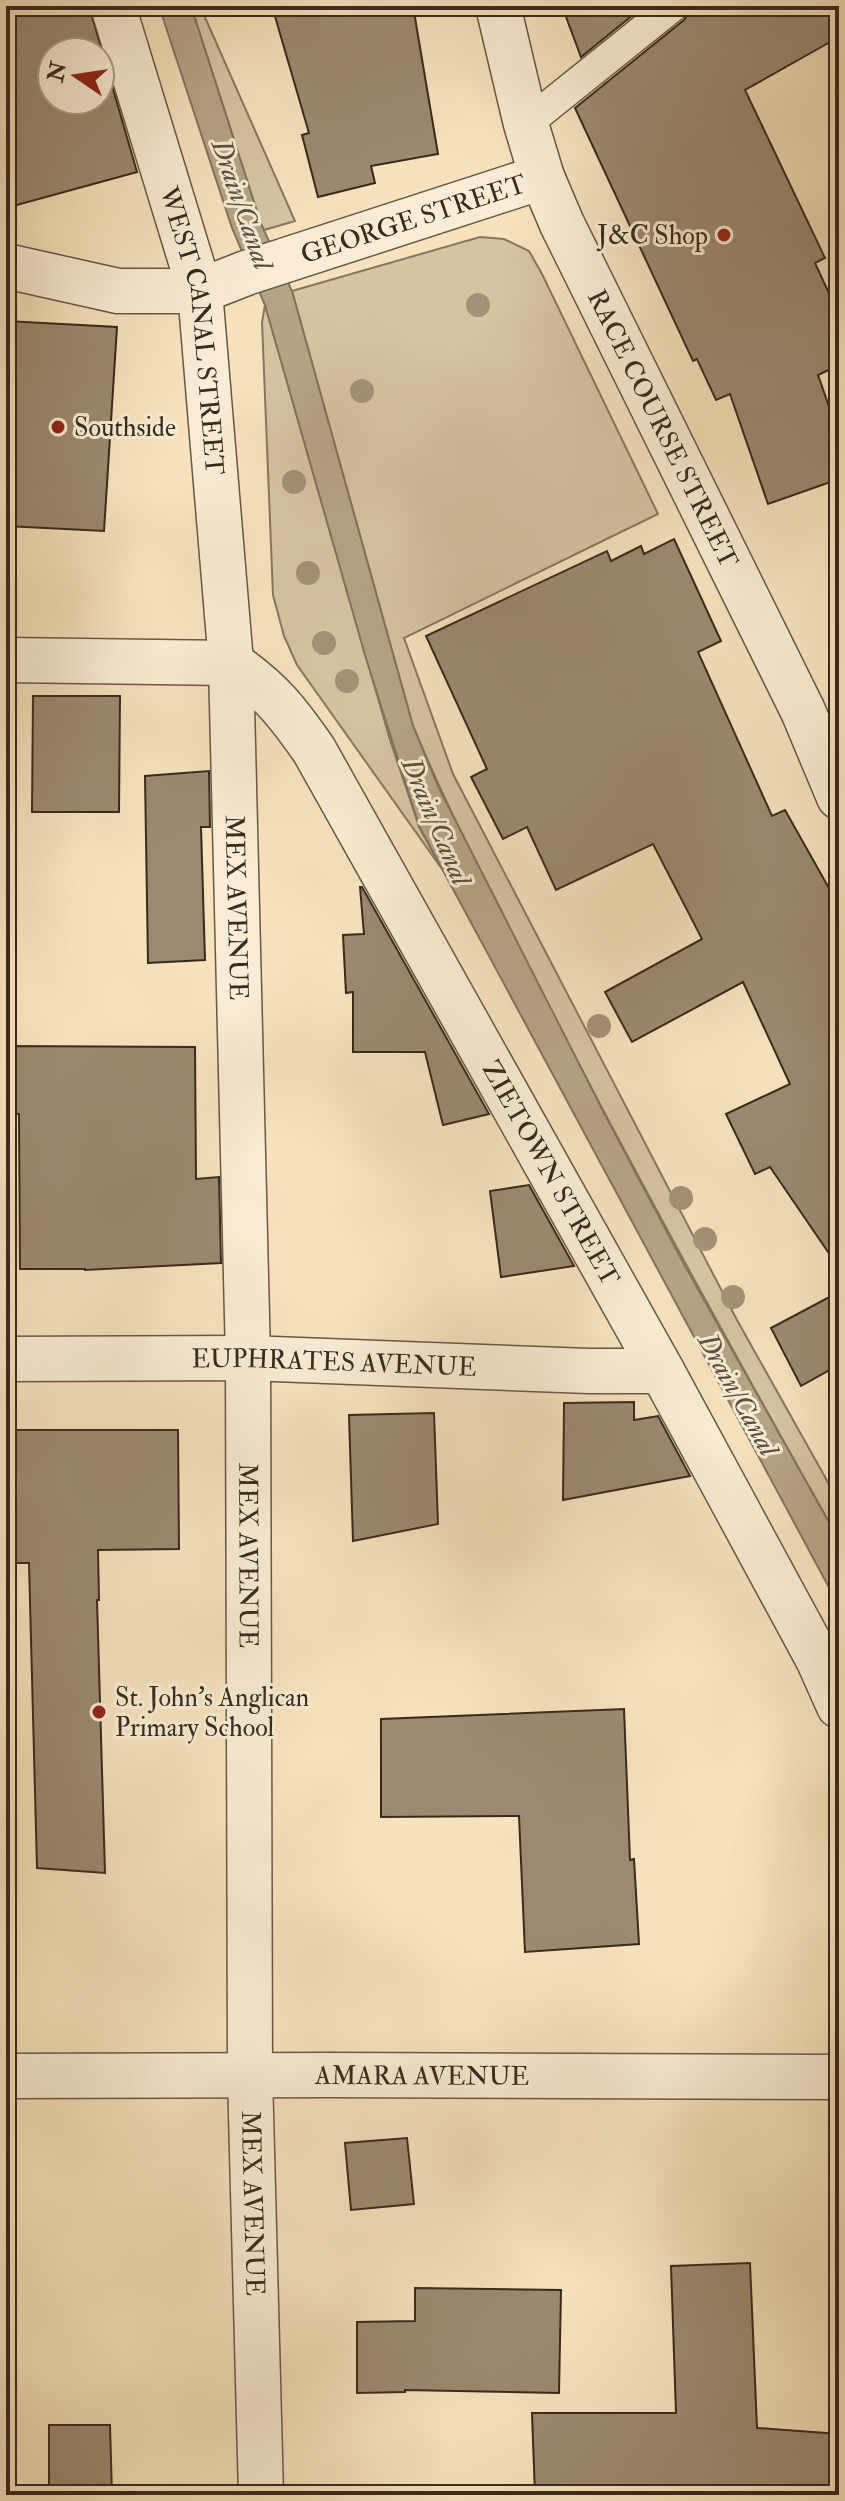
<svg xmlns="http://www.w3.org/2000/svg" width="845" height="2501" font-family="'IM FELL Double Pica',serif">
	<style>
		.green { fill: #d6c4a3; stroke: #887760; stroke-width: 2 }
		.water { fill: #b6a487; stroke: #84735d; stroke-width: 2 }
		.building { fill: #9b8a71; stroke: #392a1d; stroke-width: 2; fill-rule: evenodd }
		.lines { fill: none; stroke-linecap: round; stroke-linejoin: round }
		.lane-casing { stroke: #685845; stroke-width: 33 }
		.street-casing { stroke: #685845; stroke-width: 47 }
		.lane { stroke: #f9edd5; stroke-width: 30 }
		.street { stroke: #f9edd5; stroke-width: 44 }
		.tree { fill: #a49278 }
		.poi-dot { fill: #8f2418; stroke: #f9edd5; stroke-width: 3 }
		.labels { text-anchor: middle; stroke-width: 6; stroke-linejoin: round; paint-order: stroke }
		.street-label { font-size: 26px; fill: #392a1d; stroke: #f9edd5 }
		.poi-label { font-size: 26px; fill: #392a1d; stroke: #f9edd5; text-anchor: start }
		.water-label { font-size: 28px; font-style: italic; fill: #5e4f3d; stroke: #f9edd5 }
	</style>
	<rect width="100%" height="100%" fill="#f6e3be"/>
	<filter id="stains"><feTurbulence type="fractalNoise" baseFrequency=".0025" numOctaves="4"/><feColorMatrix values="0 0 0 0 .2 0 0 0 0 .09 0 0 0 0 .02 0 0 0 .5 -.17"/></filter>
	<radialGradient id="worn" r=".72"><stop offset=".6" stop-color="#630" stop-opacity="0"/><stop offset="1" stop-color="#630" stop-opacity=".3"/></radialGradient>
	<!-- green -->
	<g class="green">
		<polygon points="191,6 200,6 295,221 264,230 261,224"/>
		<path d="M 480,237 L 504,239 L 529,251 L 542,274 L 658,514 L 404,638 L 453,774 L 737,1320 L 825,1477 L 839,1505 L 839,1540 C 741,1366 644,1191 553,1014 C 504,919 454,824 413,726 L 292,291 Z"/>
		<polygon points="265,305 390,740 419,826 442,869 297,665 284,636 273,595 262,322"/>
	</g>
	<!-- water -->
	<polygon class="water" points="159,6 191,6 261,224 292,291 413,726 438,786 603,1111 685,1266 839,1540 839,1606 419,826 365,655 265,305 232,228"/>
	<!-- building -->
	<g class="building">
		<path d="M 6,6 L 89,6 L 137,172 L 6,208 ZM 52,52 L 100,52 L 100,100 L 52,100 Z"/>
		<polygon points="272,6 413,6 438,154 371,166 375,183 318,197 302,135 309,133"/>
		<polygon points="562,6 644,6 581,57"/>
		<polygon points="691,6 839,6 839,37 745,90 825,258 815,263 839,315 839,365 818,375 839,435 839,479 768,504 730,394 716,400 697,359 693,361 575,108 684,20 689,13"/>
		<polygon points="6,321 117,327 104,531 6,526"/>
		<polygon points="674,539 721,641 698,652 772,816 785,810 839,906 839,1268 770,1167 755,1174 726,1114 790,1084 743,982 632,1042 605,992 702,939 653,844 556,890 527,827 503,839 471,777 487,769 426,636 607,551 611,561 641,546 644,554"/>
		<polygon points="33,696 120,696 119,812 32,812"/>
		<polygon points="209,771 210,827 201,827 205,960 148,963 145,776"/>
		<polygon points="360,887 362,887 489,1114 443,1125 425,1052 353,1052 353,992 346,993 343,935 364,934"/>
		<polygon points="6,1046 195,1047 196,1179 219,1177 221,1263 85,1270 85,1269 20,1269 19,1114 6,1114"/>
		<polygon points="529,1185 574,1266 501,1277 490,1191"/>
		<polygon points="839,1292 839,1365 801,1386 771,1328"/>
		<polygon points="634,1402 634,1420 658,1416 690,1476 563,1500 564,1403"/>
		<polygon points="434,1413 438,1524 353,1541 349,1415"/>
		<polygon points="7,1430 178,1430 179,1549 98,1550 99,1600 97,1600 105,1873 37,1868 29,1563 7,1563"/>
		<polygon points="624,1709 630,1860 634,1859 639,1944 525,1952 519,1816 381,1817 381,1719"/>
		<polygon points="407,2138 414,2204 351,2210 345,2143"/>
		<polygon points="750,2263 757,2428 839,2434 839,2495 535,2495 532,2413 676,2413 671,2266"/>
		<polygon points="415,2288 561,2290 559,2393 405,2390 405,2392 357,2393 357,2322 415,2321"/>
		<polygon points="49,2425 110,2425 112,2495 49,2495"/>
	</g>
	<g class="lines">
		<!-- lane casing -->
		<g class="lane-casing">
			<polyline id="lane" points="526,124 673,6"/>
		</g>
		<!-- street casing -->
		<g class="street-casing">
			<g id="street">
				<path id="s1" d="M 113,6 L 200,291 L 231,663 L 248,1358 L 250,2076 L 261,2495"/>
				<path id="s2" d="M 498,6 L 526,124 L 542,177 L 562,224 L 803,711 L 839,797"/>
				<path id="s3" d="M 6,266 L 118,291 L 200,291 L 246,273 L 542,177"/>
				<polyline points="6,660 231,663"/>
				<path id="s4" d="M 231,663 C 271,691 286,710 314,750 L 662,1371 L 818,1659 L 839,1706"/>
				<path id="s5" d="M 6,1359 L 248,1358 L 589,1371 L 662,1371"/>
				<path id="s6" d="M 6,2076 L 329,2075 L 839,2077"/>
			</g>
		</g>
		<!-- lane -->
		<use href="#lane" class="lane"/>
		<!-- street -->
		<use href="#street" class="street"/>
	</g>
	<!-- trees -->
	<g class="tree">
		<circle cx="478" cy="305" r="12"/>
		<circle cx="362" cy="391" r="12"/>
		<circle cx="294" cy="482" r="12"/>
		<circle cx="308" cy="573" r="12"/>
		<circle cx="324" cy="643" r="12"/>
		<circle cx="347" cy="681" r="12"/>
		<circle cx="599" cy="1026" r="12"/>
		<circle cx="681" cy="1198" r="12"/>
		<circle cx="705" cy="1239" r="12"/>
		<circle cx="733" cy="1297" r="12"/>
	</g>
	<!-- markers -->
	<g class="poi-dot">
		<circle cx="724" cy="235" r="8"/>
		<circle cx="58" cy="427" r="8"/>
		<circle cx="99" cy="1712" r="8"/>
	</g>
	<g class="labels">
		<!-- street labels -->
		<g class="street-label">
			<text dy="9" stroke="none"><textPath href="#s3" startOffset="422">GEORGE STREET</textPath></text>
			<text dy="9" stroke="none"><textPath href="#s1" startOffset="336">WEST CANAL STREET</textPath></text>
			<text dy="9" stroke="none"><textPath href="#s2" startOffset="456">RACE COURSE STREET</textPath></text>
			<text dy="9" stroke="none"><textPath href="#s1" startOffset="916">MEX AVENUE</textPath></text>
			<text dy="9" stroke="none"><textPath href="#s4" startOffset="606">ZIETOWN STREET</textPath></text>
			<text dy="9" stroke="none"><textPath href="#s5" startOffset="328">EUPHRATES AVENUE</textPath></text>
			<text dy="9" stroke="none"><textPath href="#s1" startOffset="1564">MEX AVENUE</textPath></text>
			<text dy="9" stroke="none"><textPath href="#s6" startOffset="416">AMARA AVENUE</textPath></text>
			<text dy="9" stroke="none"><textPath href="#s1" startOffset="2212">MEX AVENUE</textPath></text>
		</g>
		<!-- poi labels -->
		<g class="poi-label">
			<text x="708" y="244" text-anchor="end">J&amp;C Shop</text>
			<text x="74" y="436">Southside</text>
			<text x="115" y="1706">St. John's Anglican<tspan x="115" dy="30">Primary School</tspan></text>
		</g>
		<!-- water labels -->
		<g class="water-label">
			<text transform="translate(243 204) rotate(71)" y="10">Drain/Canal</text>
			<text transform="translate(437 821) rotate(67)" y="10">Drain/Canal</text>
			<text transform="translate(739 1394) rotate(61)" y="10">Drain/Canal</text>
		</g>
	</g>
	<!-- margin -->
	<rect width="845" height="2501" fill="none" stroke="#f6e3be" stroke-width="32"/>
	<rect x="8" y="8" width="829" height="2485" fill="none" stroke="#392a1d" stroke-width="4"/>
	<rect x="16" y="16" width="813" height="2469" fill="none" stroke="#392a1d" stroke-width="2"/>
	<!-- north arrow -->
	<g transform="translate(76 76) rotate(283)"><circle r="38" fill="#f9edd5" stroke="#ac9f8b" stroke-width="2"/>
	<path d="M0-6L14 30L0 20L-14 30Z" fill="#8f2418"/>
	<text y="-12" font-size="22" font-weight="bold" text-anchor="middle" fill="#392a1d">N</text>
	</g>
	<rect width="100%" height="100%" filter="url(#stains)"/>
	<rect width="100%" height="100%" fill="url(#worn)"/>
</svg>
